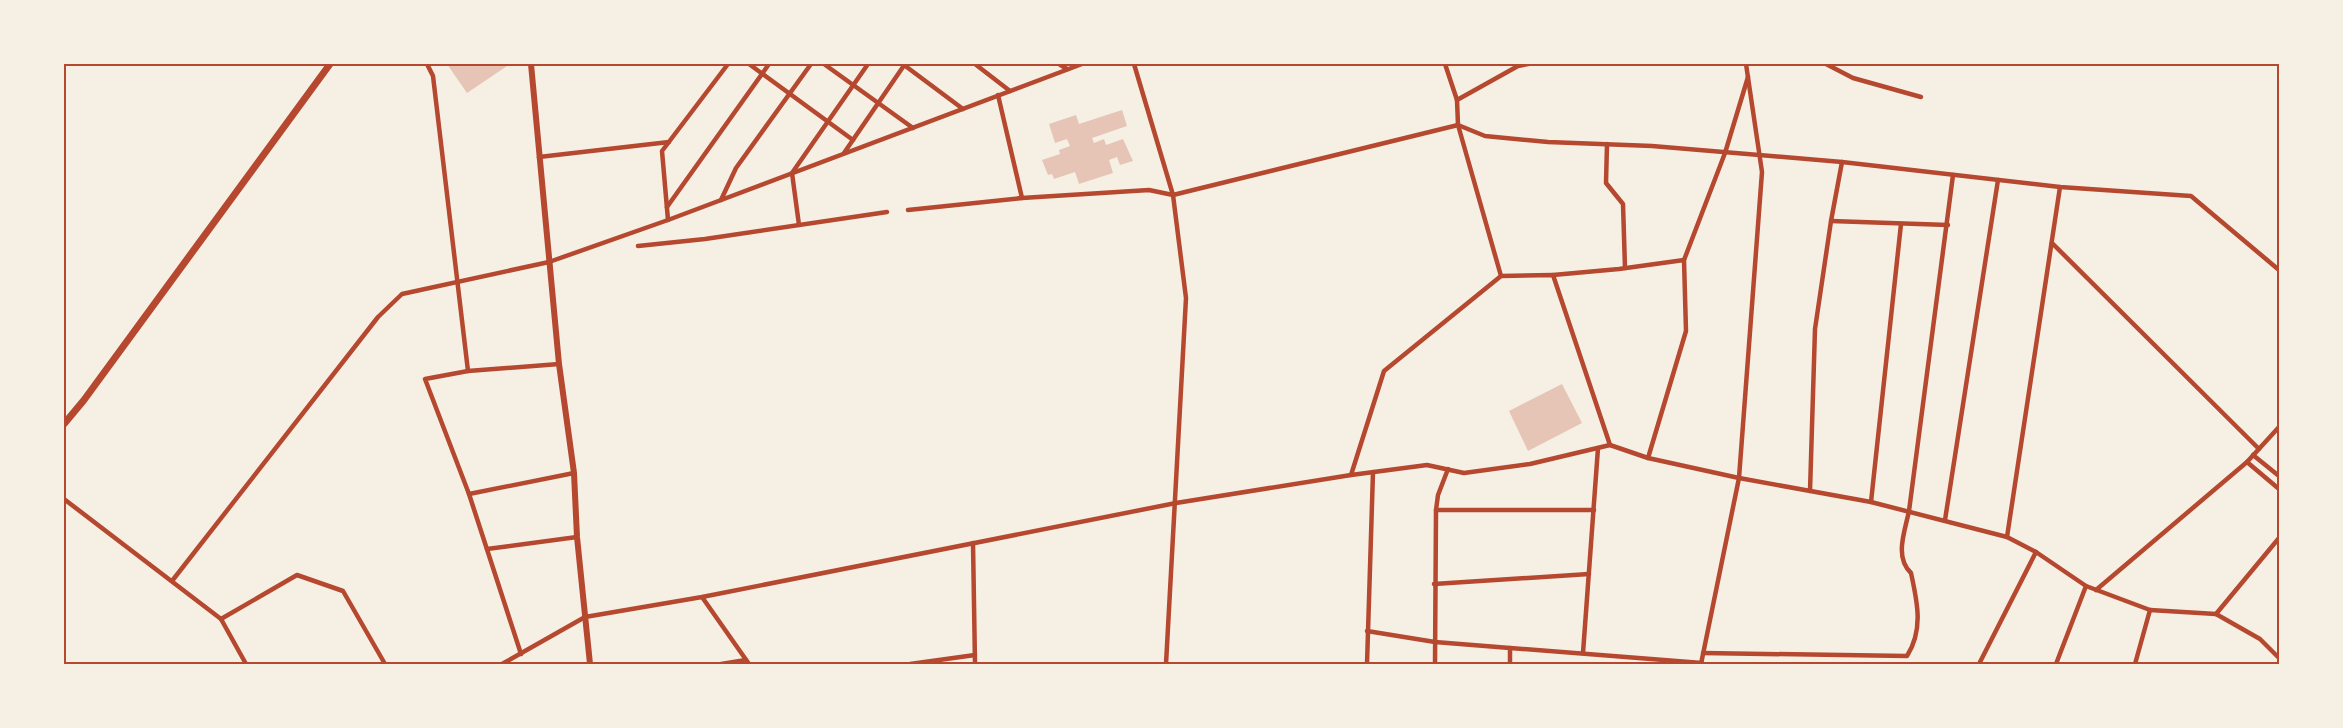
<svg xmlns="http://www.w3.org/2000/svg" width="2343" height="728" font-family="Jost,sans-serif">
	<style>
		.building { fill: #e6c5b7 }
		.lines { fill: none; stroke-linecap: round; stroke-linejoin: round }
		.minor { stroke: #b5482f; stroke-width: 4.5 }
		.secondary { stroke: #b5482f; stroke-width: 6 }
		.primary { stroke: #b5482f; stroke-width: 7 }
		.neatline { fill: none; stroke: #b5482f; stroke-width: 2 }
	</style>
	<rect width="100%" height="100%" fill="#f6efe4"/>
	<!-- building -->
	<g class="building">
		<polygon points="447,64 510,64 467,93"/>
		<polygon points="1122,110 1127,126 1092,138 1094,143 1104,139 1106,145 1123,139 1133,161 1120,165 1117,157 1109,160 1113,173 1079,184 1075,172 1054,179 1052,174 1048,175 1042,160 1060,154 1059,150 1070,146 1067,139 1055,143 1049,124 1076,115 1079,124"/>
		<polygon points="1562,384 1582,423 1528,451 1509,411"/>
	</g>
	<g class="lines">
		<!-- minor -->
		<g class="minor">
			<polyline points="427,64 433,76 468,371"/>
			<polyline points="749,64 853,140"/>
			<polyline points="824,64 913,128"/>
			<polyline points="975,64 1010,91"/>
			<polyline points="1059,64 1067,69"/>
			<polyline points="1134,64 1173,195 1186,298 1166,664"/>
			<polyline points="1445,64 1457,100 1458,125 1501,276"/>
			<polyline points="1826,64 1853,78 1921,97"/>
			<polyline points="904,65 963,109"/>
			<polyline points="998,95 1022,198"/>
			<polyline points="1457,100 1518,66 1528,64"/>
			<polyline points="1607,144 1606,183 1623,204 1625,268"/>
			<polyline points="844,153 905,64"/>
			<polyline points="539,157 669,142"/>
			<polyline points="721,200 736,168 811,64"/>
			<polyline points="667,207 769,64"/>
			<polyline points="908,210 1022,198 1149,190 1173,195 1458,125 1485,136 1548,142 1652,146 1842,162 2060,187 2191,196 2279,270"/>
			<polyline points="668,220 662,151 728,64"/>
			<polyline points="1831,221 1948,225"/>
			<polyline points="799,225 792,173 868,64"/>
			<polyline points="2052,243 2259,449"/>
			<polyline points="638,246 705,239 887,212"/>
			<polyline points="1684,260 1725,153 1748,77"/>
			<polyline points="1553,275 1619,269 1684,260 1686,331 1648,458"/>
			<polyline points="2253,455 2279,476"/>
			<polyline points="2247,462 2279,489"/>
			<polyline points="1351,475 1427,465 1464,473 1530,464 1610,445 1648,458 1739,478 1871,502 2007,537 2036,552 2086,586 2150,610 2216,614 2260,639 2279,658"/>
			<polyline points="1810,491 1815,329 1831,221 1842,162"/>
			<polyline points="469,494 574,473"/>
			<polyline points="64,499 221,619 246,664"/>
			<polyline points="1871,502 1901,224"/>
			<polyline points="1436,510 1594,510"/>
			<polyline points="1945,520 1998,180"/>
			<polyline points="2007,537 2060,187"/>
			<polyline points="973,543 975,664"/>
			<polyline points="487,549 577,537"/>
			<polyline points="172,581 378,317 402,294 549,262 668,220 1082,64"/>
			<polyline points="1434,584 1589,574"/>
			<polyline points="2096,590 2247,462 2279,427"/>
			<polyline points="702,597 749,664"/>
			<polyline points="2216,614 2279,538"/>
			<polyline points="221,619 297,575 343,591 385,664"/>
			<polyline points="1367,631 1435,642 1510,648"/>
			<polyline points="1583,653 1598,448"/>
			<path d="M 1703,653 L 1907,656 C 1924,629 1917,601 1911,573 C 1894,557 1905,531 1909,511 L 1953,175"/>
			<polyline points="521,654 469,494 425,379 468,371 559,364"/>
			<polyline points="502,664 585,617 702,597 1176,503 1351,475 1384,371 1501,276 1553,275 1610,445"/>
			<polyline points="721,664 746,660"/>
			<polyline points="910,664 975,655"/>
			<polyline points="1367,664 1373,472"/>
			<polyline points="1435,664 1436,510 1438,495 1448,469"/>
			<polyline points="1510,664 1510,648 1702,663"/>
			<polyline points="1701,664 1739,478 1762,172 1746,64"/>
			<polyline points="1979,664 2036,552"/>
			<polyline points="2056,664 2086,586"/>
			<polyline points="2135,664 2150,610"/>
		</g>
		<!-- secondary -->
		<polyline class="secondary" points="531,64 559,364 574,473 577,537 590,664"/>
		<!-- primary -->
		<polyline class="primary" points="64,424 84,400 330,64"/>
	</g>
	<!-- border -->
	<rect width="2343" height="728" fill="none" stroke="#f6efe4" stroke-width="130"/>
	<rect x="65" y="65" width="2213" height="598" class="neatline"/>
</svg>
